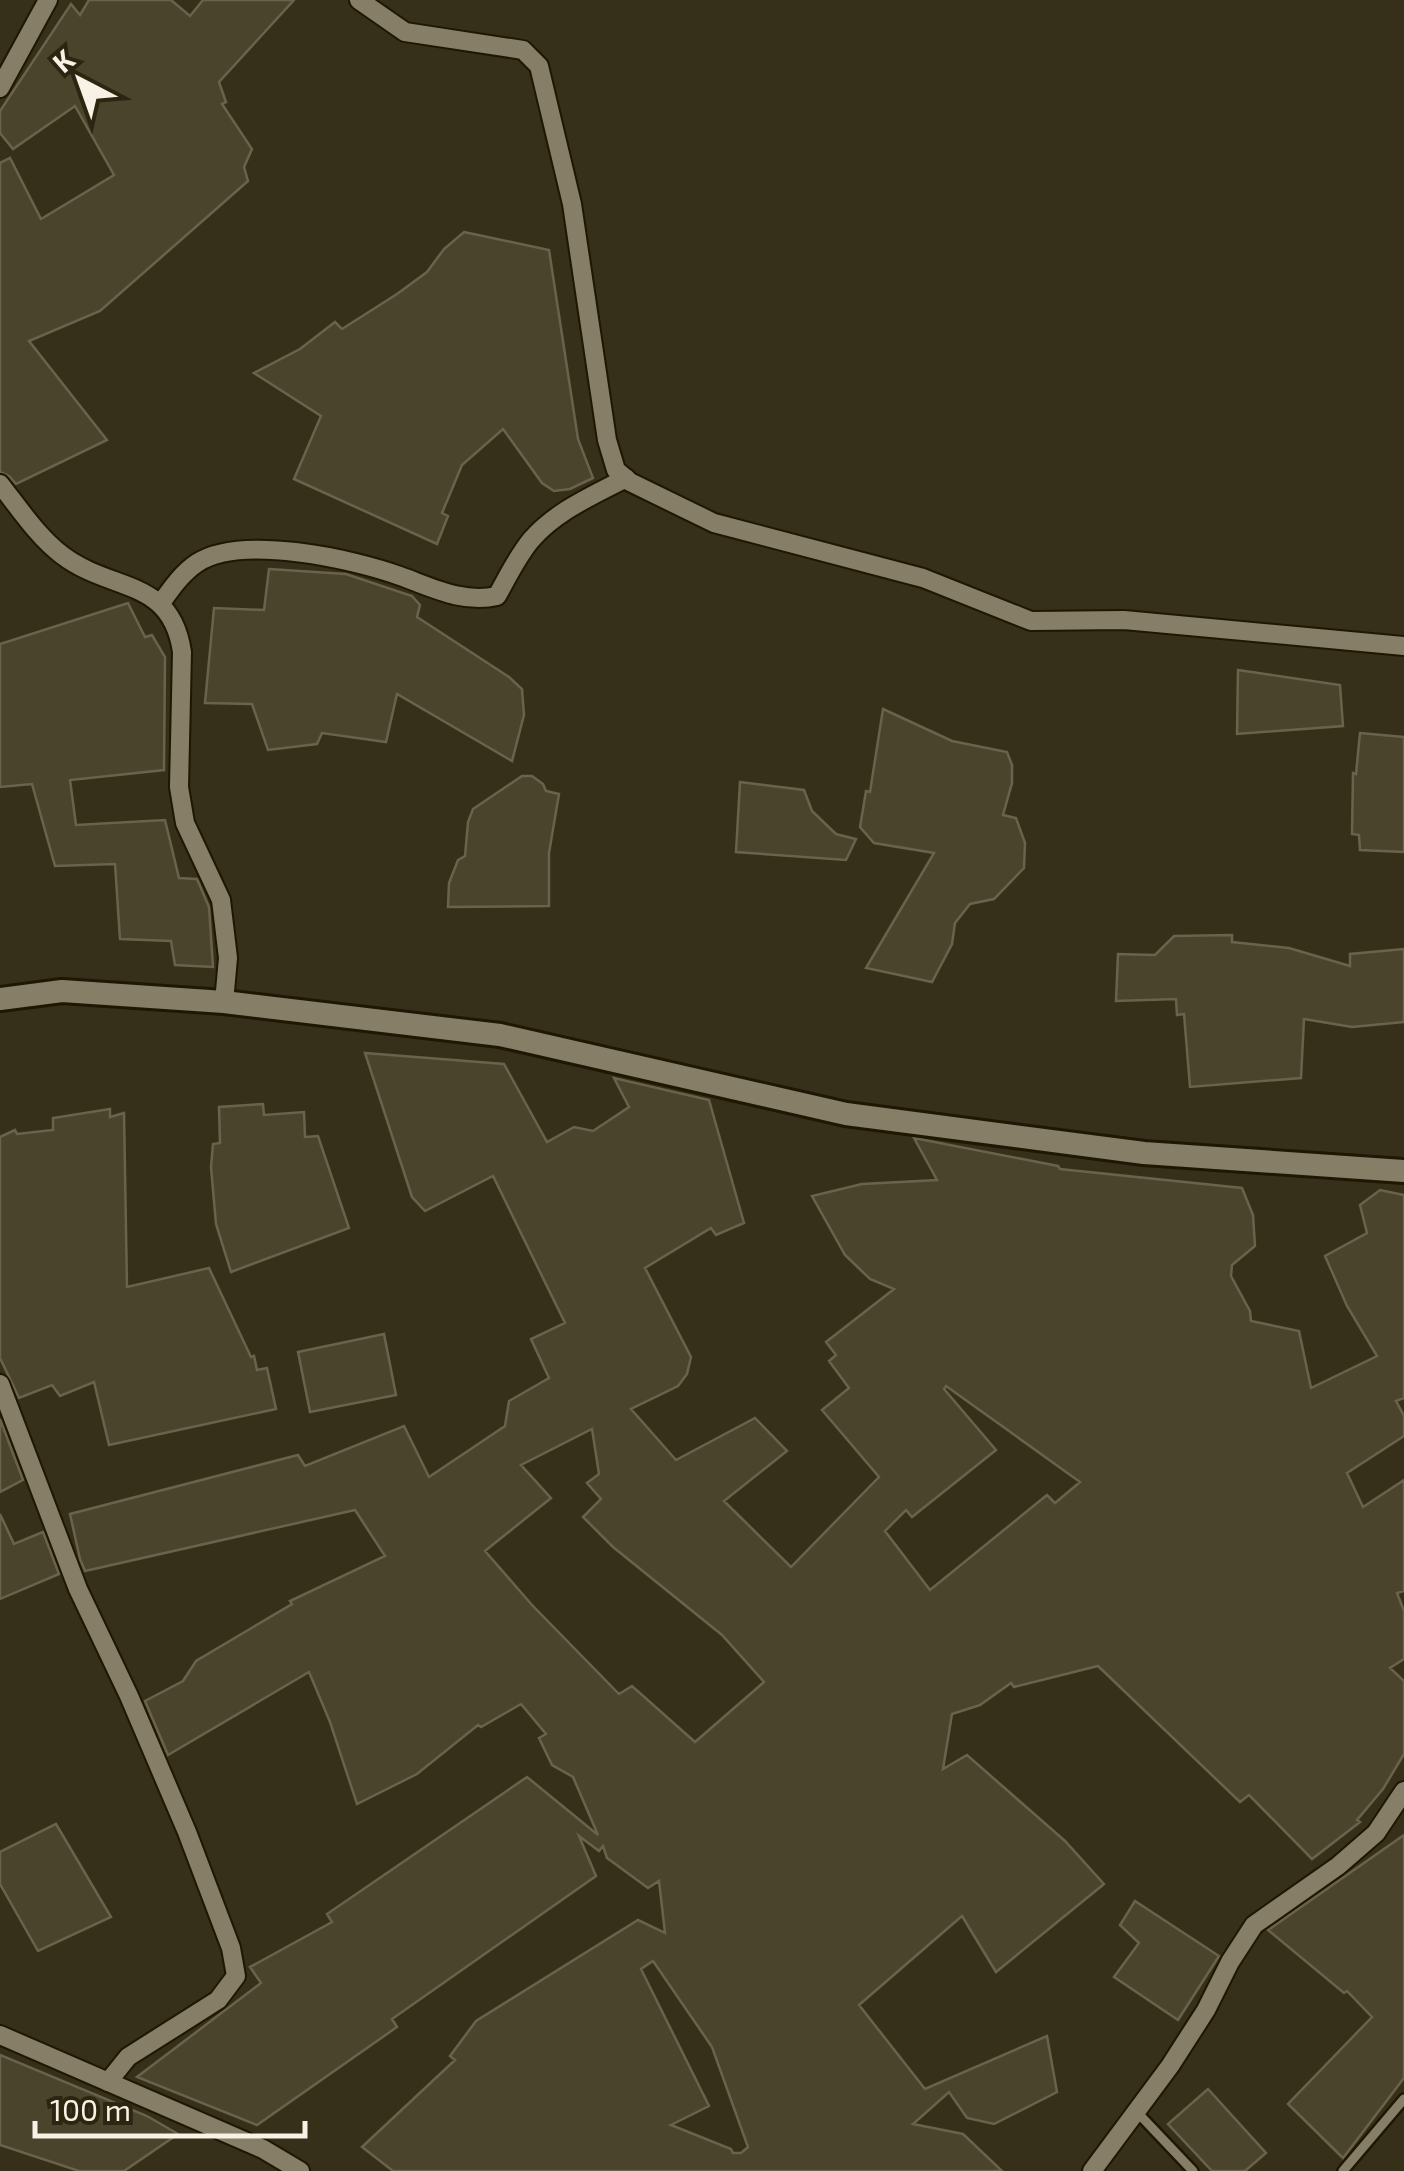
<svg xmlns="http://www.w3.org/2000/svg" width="1404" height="2171" font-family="'Exo 2',sans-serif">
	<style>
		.building { fill: #4b442d; stroke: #6a624b; stroke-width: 2.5; fill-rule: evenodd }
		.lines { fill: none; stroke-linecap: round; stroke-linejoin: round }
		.service-casing { stroke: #1e1703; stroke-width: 14 }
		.minor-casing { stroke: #1e1703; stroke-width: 22 }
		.tertiary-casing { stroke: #1e1703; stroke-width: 28 }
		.service { stroke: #867e66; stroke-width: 9 }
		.minor { stroke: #867e66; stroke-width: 18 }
		.tertiary { stroke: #867e66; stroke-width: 22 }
	</style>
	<rect width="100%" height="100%" fill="#362f1a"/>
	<!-- building -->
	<g class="building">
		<polygon points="89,0 171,0 190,16 203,0 294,0 219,82 226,102 222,104 252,149 244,167 248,181 100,311 29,341 107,440 16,484 9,476 0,472 0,163 10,158 41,219 114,175 75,106 13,149 0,133 0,111 71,4 80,15"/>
		<polygon points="464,232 549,250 578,439 593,478 570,489 554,491 542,483 503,429 462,465 442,513 448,516 437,544 294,479 321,416 254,373 300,349 335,322 342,329 397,294 427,272 444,249"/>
		<polygon points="269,569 346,574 412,596 420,605 417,617 509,677 522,689 524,715 512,761 397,694 386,742 322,733 317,744 268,750 252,704 205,703 214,608 264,610"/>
		<polygon points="128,603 145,637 152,635 165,657 164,770 70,780 76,825 165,820 179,878 197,879 209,907 213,967 175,965 171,941 120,939 115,864 55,866 32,784 0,787 0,644"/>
		<polygon points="1238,670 1340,685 1343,726 1237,734"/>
		<polygon points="883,709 952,741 1007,752 1012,765 1012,783 1003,815 1016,818 1025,843 1024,868 994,899 970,904 955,923 952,944 932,982 866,968 934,853 874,843 860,827 866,791 870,792"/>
		<polygon points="1360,733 1404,737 1404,852 1360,850 1359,835 1352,834 1353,773 1356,774"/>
		<polygon points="522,776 532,776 543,784 546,791 559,794 549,853 549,906 448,907 449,883 458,860 465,856 468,822 473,809"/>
		<polygon points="740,782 804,790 812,811 836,834 856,839 846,860 736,852"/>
		<polygon points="1232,935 1232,942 1289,948 1350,966 1350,954 1404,949 1404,1022 1352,1027 1304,1019 1301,1078 1190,1087 1184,1014 1177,1015 1176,999 1116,1001 1118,954 1155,955 1174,936"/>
		<path d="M 365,1053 L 504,1064 L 547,1142 L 574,1127 L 593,1131 L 629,1107 L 614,1078 L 709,1100 L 744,1223 L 716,1235 L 711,1228 L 645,1268 L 691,1357 L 687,1374 L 678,1386 L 631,1409 L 676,1460 L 755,1418 L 787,1451 L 724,1501 L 791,1567 L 879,1477 L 822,1410 L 849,1388 L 829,1361 L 836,1355 L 826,1342 L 894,1289 L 870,1279 L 845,1255 L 812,1196 L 862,1184 L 937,1180 L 914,1138 L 1058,1166 L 1060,1169 L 1242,1188 L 1253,1215 L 1255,1246 L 1232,1265 L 1231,1276 L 1250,1311 L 1251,1321 L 1299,1331 L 1311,1388 L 1377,1356 L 1347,1306 L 1325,1256 L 1367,1233 L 1360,1205 L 1380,1190 L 1404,1195 L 1404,1398 L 1396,1401 L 1404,1416 L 1404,1436 L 1347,1473 L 1363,1507 L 1404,1480 L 1404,1591 L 1397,1593 L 1404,1611 L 1404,1659 L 1390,1668 L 1404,1681 L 1404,1754 L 1383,1789 L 1357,1820 L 1360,1822 L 1312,1859 L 1249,1795 L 1240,1802 L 1098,1666 L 1014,1687 L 1011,1683 L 980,1705 L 952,1714 L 943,1769 L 967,1755 L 1065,1841 L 1104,1884 L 996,1972 L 962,1916 L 859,2005 L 925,2089 L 1047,2036 L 1057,2092 L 994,2124 L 967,2118 L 949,2092 L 913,2124 L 963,2134 L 1002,2171 L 393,2171 L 362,2147 L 455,2060 L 450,2056 L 476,2021 L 638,1920 L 665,1933 L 659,1881 L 648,1888 L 607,1858 L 603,1846 L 599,1851 L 579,1836 L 596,1876 L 392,2019 L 397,2027 L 257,2125 L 137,2077 L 261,1983 L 250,1967 L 332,1922 L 327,1914 L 527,1777 L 598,1835 L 573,1777 L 552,1765 L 539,1738 L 546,1734 L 521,1704 L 481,1727 L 478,1725 L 417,1774 L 357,1804 L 330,1722 L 309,1672 L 168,1755 L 145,1701 L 183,1681 L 196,1661 L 292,1604 L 290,1601 L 385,1556 L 355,1510 L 85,1571 L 80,1559 L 70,1514 L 298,1455 L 305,1466 L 404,1426 L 429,1477 L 505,1426 L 509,1401 L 549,1378 L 531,1339 L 565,1323 L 493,1176 L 425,1211 L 412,1197 ZM 946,1386 L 1080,1482 L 1055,1503 L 1047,1495 L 930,1590 L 885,1531 L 906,1510 L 912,1517 L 996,1450 L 944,1389 ZM 592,1429 L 599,1474 L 587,1483 L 601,1499 L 583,1517 L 613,1547 L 722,1635 L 764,1682 L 695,1742 L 632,1686 L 619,1694 L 532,1605 L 485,1551 L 551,1498 L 521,1465 ZM 653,1961 L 712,2047 L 748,2147 L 741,2153 L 733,2153 L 731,2149 L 671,2125 L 709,2106 L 641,1969 Z"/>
		<polygon points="263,1104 264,1115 304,1112 305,1137 318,1136 349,1228 231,1272 216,1224 211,1167 213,1144 220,1143 219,1107"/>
		<polygon points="110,1109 110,1117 124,1113 127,1287 209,1268 251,1357 254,1356 257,1370 267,1368 276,1409 109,1445 94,1382 60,1396 52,1385 19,1398 0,1358 0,1137 15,1130 17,1134 53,1130 53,1118"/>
		<polygon points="384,1334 396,1395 310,1412 298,1352"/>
		<polygon points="0,1419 23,1480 0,1492"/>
		<polygon points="0,1514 14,1544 43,1532 59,1574 0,1599"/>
		<polygon points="56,1824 111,1917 38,1951 0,1884 0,1852"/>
		<polygon points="1404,1835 1404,2078 1343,2158 1288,2104 1372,2017 1347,1991 1344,1993 1268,1930"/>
		<polygon points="1135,1901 1219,1956 1178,2020 1114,1977 1139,1943 1120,1925"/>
		<polygon points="0,2055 147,2116 178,2134 124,2171 79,2171 0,2145"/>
		<polygon points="1208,2089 1266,2153 1245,2171 1212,2171 1168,2124"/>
	</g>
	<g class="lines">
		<!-- service casing -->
		<g class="service-casing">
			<g id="service">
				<polyline points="1136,2111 1193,2171"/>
				<polyline points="1343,2171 1404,2099"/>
			</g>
		</g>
		<!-- minor casing -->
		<g class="minor-casing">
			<g id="minor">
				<polyline points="359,0 405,32 523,50 539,66 572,204 607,440 616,470 630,482 714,523 923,578 1031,621 1124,620 1404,646"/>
				<polyline points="0,88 48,0"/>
				<path d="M 0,484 C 19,508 38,537 62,555 C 112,593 171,577 182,652 L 179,787 L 185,823 L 221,900 L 228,958 L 224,1002"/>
				<path d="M 161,603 C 171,589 182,573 197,563 C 241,534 353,559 400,576 C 431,587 463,604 497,596 C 507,578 517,557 531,540 C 556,511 592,496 626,478"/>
				<polyline points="0,1384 78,1589 129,1696 187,1832 231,1948 236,1976 218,2000 128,2057 108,2082"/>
				<polyline points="0,2035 263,2149 300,2171"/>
				<polyline points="1092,2171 1170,2066 1206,2010 1230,1962 1254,1925 1338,1866 1376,1833 1404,1791"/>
			</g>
		</g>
		<!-- tertiary casing -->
		<g class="tertiary-casing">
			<polyline id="tertiary" points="0,999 62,991 224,1002 500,1035 846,1114 1144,1153 1404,1171"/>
		</g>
		<!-- service -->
		<use href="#service" class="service"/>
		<!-- minor -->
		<use href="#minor" class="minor"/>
		<!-- tertiary -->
		<use href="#tertiary" class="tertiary"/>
	</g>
	<!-- north arrow -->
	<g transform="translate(80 80) rotate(319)" stroke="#2c2510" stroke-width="8" paint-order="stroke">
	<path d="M0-8L18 38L0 25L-18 38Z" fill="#f7f2e5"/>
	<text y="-15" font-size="28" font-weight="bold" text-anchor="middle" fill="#f7f2e5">K</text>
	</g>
	<!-- scale -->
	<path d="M35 2121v15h270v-15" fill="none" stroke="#f7f2e5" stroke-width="5"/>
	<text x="50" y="2121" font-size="30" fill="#f7f2e5" stroke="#2c2510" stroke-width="8" paint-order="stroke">100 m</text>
</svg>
